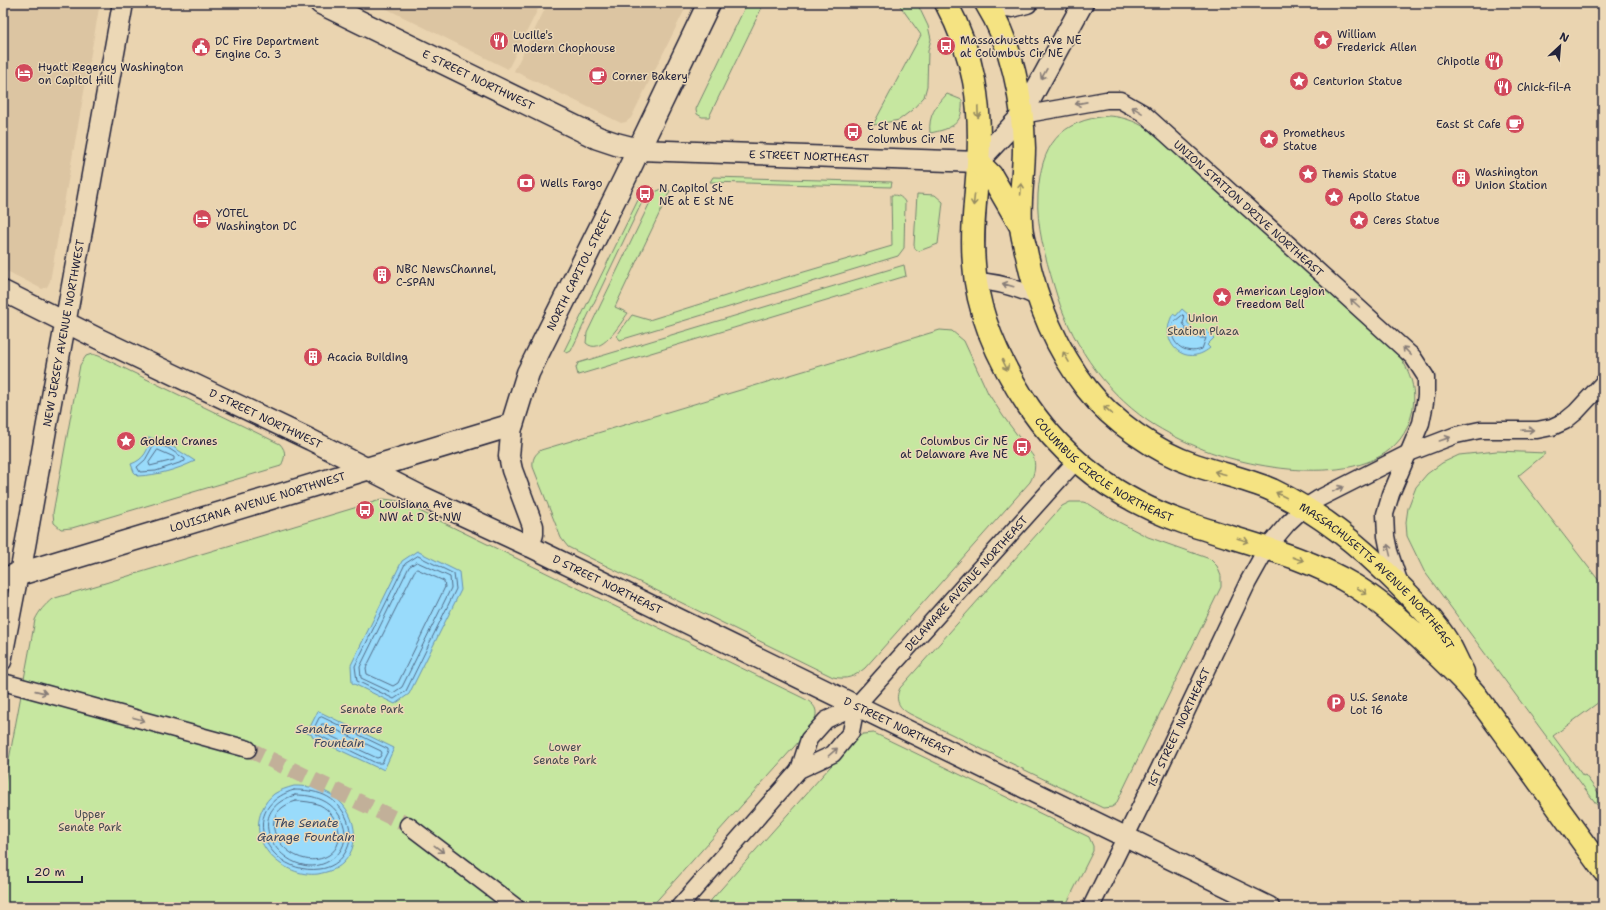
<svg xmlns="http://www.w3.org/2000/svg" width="1606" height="910" font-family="'Shantell Sans',sans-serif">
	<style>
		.built { fill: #dcc5a2 }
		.green { fill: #c6e7a0; stroke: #74846e }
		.water { fill: #99dbfb; stroke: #6991ae }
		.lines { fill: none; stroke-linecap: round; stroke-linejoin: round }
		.shore { stroke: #526c88; stroke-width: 1 }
		.minor-tunnel { stroke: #c2b099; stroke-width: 16; stroke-dasharray: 16 8; stroke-linecap: butt }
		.minor-casing { stroke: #22223b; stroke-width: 19 }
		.tertiary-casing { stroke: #22223b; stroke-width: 23 }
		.secondary-casing { stroke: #22223b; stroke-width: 25 }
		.primary-casing { stroke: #22223b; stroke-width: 25 }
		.minor { stroke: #ecd8b6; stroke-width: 16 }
		.tertiary { stroke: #ecd8b6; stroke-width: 20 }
		.secondary { stroke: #ecd8b6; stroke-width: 22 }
		.primary { stroke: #f5e382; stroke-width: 22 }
		.oneway { stroke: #877d78 }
		.oneway2 { stroke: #968c62 }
		.labels { text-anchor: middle; stroke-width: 3; stroke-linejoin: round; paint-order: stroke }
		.poi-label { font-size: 11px; fill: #22223b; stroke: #ecd8b6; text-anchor: start }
		.street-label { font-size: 11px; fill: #22223b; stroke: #ecd8b6 }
		.park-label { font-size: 11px; fill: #43494f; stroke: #ecd8b6 }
		.water-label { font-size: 12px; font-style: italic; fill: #3a4761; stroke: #ecd8b6 }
	</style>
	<rect width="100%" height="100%" fill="#ead4b0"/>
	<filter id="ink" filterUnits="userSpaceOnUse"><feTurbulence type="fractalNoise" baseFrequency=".025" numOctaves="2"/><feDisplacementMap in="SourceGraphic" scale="8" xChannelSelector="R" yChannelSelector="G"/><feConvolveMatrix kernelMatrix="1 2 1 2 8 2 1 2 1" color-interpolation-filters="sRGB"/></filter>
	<g filter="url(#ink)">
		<!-- built -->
		<g class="built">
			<polygon points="3,3 100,3 50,281 47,287 42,289 3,269"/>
			<polygon points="375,3 541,3 508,69"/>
			<polygon points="548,3 688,3 631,118 626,122 621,123 514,71"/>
		</g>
		<!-- green -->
		<g class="green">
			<polygon points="747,3 764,3 709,117 702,117 697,114 696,109"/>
			<polygon points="898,3 917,3 928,26 931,39 928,51 927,86 924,97 912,110 899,120 873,125 921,35"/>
			<path d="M 947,94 L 962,100 C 964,124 951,129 930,133 C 928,115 936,106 947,94 Z"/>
			<path d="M 1109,116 C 1126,117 1140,123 1153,133 L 1398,354 C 1411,372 1417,391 1412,413 C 1394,495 1260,471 1205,450 C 1185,442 1166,433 1148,421 C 1102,389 1069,339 1054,286 C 1045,256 1036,226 1038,194 C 1041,146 1059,120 1109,116 Z"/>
			<polygon points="713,177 892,182 891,187 710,182"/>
			<path d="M 664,188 L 670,191 L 615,307 L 628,313 C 620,324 601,357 586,343 L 587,333 L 655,192 Z"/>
			<polygon points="917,194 935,195 943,202 938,244 919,251 915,249 914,245"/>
			<path d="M 891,195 C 898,195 901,196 905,202 L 904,248 L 898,256 L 620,340 L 617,336 L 618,334 L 632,315 L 649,320 L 770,282 L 892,246 Z"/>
			<polygon points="640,196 644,198 571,351 567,353 564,351"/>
			<polygon points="904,265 906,276 578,375 576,368 578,363"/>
			<path d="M 940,330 L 952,331 L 964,341 L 988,393 L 1003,416 L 1033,456 C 1036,465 1035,473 1030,482 L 865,668 C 854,677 847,680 833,677 L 576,551 L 568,547 L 561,538 L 533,467 C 532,459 535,454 541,450 Z"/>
			<path d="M 92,354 L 99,356 L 280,444 C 287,452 285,457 281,466 L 72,528 L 61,529 L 54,523 L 53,513 L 80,365 L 86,356 Z"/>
			<polygon points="1497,451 1546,453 1518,476 1603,586 1603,699 1553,736 1583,776 1585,775 1603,799 1603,813 1424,571 1407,536 1406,522 1408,508 1416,487 1427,474 1442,463 1459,455"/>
			<path d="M 384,499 L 399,501 L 803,698 C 819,706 819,714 810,729 L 651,907 L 3,907 L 3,792 L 35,620 C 39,611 45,605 52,599 Z"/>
			<path d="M 1070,502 L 1083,502 L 1089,504 L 1111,518 L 1148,537 L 1210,559 L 1217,566 L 1221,576 L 1221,587 L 1217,595 L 1116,804 L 1112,807 L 1103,808 L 910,714 C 899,708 894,700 900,688 L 1062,506 Z"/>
			<polygon points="874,733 1089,837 1093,846 1093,851 1065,907 705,907 855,739 863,734"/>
		</g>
		<!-- water -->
		<g class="water">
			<path d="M 1182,309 L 1191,317 L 1187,322 L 1191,327 L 1189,334 L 1195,330 L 1200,334 L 1205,329 L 1214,338 L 1207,345 L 1210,348 C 1185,369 1157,342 1173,314 L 1176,316 Z"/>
			<path d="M 149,437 L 170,445 L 195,461 C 176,470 158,475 138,476 L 134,472 L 131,464 C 143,460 150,450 149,437 Z"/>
			<polygon points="417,551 459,572 461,590 409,694 395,704 352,683 351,665 402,561"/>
			<polygon points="318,711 394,748 384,770 378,767 378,768 312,737 312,735 307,733"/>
			<path d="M 294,786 C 305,786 316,787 326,792 C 353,804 365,841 343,863 C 336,870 327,872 318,874 C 284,878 245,843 263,808 C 265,803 269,798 274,794 C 280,790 287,788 294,786 Z"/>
		</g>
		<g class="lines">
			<!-- shore -->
			<g class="shore">
				<path d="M 1183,315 L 1185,317 L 1183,323 L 1186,328 L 1186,333 L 1187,336 L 1191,337 L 1195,336 L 1199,338 L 1206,338 L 1202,349 C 1184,356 1167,342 1173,323 Z"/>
				<polygon points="155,443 168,448 185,459 185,461 156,471 140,472 137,467 145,460"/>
				<polygon points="158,450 174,457 174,460 150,466 149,463"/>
				<polygon points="418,556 454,574 456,589 406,691 394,699 357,681 355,666 405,564"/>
				<polygon points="417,562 450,577 451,588 402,687 393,693 361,678 360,667 409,567"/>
				<polygon points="417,569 444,581 445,587 398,683 393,686 367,674 366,668 414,572"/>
				<polygon points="322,717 388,749 388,751 382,763 376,763 316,734 313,730 319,718"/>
				<polygon points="322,724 324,724 381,751 382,753 380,757 377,758 320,731 320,729"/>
				<path d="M 294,790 C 305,790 314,791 324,795 C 345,804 358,833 345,853 C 340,862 330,868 320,869 C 267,876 235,808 294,790 Z"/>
				<path d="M 295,795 C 305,795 313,796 322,800 C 345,810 355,844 332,859 C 291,889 232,814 295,795 Z"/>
				<path d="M 296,801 C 304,801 312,802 320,805 C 338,814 348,842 329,855 C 293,877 244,816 296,801 Z"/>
			</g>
			<!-- minor-tunnel -->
			<polyline class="minor-tunnel" points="248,749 408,825"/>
			<!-- minor casing -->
			<g class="minor-casing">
				<g id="minor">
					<path id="s1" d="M 1022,115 L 1106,100 L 1120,100 L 1143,113 L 1152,121 L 1413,357 L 1426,377 L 1426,396 L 1424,408 L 1421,423 L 1391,494 L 1385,514 L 1386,536 L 1389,551 L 1400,584"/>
					<path d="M 976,281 C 999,282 1018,288 1039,298"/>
					<polyline points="3,662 20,574"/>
					<polyline points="3,682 248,749"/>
					<path id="s2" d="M 799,770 L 809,739 L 826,720 L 856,706 L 1076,461"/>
					<polyline points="408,825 516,907"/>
					<polyline points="679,907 799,770 833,754 851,732 856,706"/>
					<path id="s3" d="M 1091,907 L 1159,769 L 1248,582 L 1267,548 L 1288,523 L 1304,508 L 1318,499 L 1409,453 L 1456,435 L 1480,430 L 1537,430 L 1552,427 L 1565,421 L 1576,412 L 1603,383"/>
				</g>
			</g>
			<!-- tertiary casing -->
			<g class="tertiary-casing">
				<g id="tertiary">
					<polyline points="987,3 1012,7 1027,3"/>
					<path id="s4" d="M 639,150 L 978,162 L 1022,115 L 1083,3"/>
					<path id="s5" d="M 3,291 L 97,338 L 311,440 L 421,496 L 529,546 L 1269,907"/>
					<polyline points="512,425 509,456 512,470 533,526 533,534 529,546"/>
					<path id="s6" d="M 20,574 L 123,3"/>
				</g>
			</g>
			<!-- secondary casing -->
			<g class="secondary-casing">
				<g id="secondary">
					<path id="s7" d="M 321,3 L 598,138 L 616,144 L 639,150"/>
					<path id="s8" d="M 3,579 L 512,425 L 528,373 L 624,180 L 709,3"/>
				</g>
			</g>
			<!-- primary casing -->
			<g class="primary-casing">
				<g id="primary">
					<path id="s9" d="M 946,3 C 974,55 982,105 978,164 C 976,198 971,230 974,264 C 977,315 1001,365 1029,407 C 1067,462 1120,500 1183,522 C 1241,542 1302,554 1355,586 C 1384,604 1408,626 1432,650 C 1446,664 1461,677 1474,693 C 1488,711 1502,731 1516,750 C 1545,790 1574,830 1603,870"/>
					<path id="s10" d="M 986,3 C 1012,44 1023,100 1024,148 C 1024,174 1019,199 1021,224 C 1021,233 1024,242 1026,251 C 1036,300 1056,349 1087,389 C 1112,421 1156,452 1195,465 C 1221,474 1247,479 1272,490 C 1320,513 1359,545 1397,583 C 1415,601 1435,621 1449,644 C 1454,653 1458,663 1463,672"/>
					<polyline points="978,162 991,175 1020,225"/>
				</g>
			</g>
			<!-- minor -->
			<use href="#minor" class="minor"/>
			<!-- tertiary -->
			<use href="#tertiary" class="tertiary"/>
			<!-- secondary -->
			<use href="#secondary" class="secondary"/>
			<!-- primary -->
			<use href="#primary" class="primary"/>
		</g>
		<!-- one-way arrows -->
		<defs><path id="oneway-shaft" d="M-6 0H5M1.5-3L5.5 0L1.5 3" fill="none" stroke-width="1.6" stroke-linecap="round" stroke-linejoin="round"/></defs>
		<g class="oneway">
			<use href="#oneway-shaft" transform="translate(1044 74) rotate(119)"/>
			<use href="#oneway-shaft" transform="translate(1081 103) rotate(169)"/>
			<use href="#oneway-shaft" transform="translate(1137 110) rotate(-149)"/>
			<use href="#oneway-shaft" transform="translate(1008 285) rotate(-164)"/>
			<use href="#oneway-shaft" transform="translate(1355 303) rotate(-138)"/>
			<use href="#oneway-shaft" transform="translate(1407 351) rotate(-134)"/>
			<use href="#oneway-shaft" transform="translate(1528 430) rotate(-1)"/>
			<use href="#oneway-shaft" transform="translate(1445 439) rotate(-19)"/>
			<use href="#oneway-shaft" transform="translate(1338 489) rotate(-27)"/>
			<use href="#oneway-shaft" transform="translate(1389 550) rotate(-104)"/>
			<use href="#oneway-shaft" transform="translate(41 692) rotate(13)"/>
			<use href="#oneway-shaft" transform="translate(139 719) rotate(15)"/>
			<use href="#oneway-shaft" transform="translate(833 752) rotate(-41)"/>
			<use href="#oneway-shaft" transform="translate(439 849) rotate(37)"/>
		</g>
		<g class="oneway2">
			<use href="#oneway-shaft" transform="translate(978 112) rotate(88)"/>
			<use href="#oneway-shaft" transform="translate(1021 189) rotate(-86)"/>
			<use href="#oneway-shaft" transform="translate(974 200) rotate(96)"/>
			<use href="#oneway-shaft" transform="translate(1066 357) rotate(-120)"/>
			<use href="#oneway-shaft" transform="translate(1005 365) rotate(64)"/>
			<use href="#oneway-shaft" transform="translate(1108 410) rotate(-137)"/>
			<use href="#oneway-shaft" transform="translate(1220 473) rotate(-165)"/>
			<use href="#oneway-shaft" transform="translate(1281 495) rotate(-153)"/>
			<use href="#oneway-shaft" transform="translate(1243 540) rotate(17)"/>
			<use href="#oneway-shaft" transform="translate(1298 559) rotate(20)"/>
			<use href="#oneway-shaft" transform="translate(1362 591) rotate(33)"/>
		</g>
	</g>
	<!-- icons -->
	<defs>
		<g id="sight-disc" transform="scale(1)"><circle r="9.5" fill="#d1495b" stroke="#ecd8b6"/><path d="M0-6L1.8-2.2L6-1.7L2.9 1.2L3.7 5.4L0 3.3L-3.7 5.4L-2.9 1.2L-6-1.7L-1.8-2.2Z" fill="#fff"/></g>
		<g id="restaurant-disc" transform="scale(1)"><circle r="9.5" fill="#d1495b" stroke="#ecd8b6"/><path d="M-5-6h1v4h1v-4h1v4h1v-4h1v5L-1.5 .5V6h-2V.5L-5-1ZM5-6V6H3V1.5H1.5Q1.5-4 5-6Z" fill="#fff"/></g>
		<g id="bus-disc" transform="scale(1)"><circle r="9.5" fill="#d1495b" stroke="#ecd8b6"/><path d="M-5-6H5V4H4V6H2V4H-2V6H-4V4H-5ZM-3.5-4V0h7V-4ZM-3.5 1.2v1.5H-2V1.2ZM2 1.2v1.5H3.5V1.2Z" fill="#fff"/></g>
		<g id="civic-disc" transform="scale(1)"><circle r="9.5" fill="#d1495b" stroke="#ecd8b6"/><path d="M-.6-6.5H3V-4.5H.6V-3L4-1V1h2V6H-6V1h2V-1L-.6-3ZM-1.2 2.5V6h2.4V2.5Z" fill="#fff"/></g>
		<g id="hotel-disc" transform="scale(1)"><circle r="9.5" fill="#d1495b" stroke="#ecd8b6"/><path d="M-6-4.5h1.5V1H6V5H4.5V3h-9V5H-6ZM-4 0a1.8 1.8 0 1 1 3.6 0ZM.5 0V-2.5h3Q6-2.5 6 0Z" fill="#fff"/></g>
		<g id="cafe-disc" transform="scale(1)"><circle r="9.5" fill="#d1495b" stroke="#ecd8b6"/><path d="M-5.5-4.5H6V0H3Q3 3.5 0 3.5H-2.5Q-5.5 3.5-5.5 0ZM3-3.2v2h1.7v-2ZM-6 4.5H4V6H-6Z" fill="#fff"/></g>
		<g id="building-disc" transform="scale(1)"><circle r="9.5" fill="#d1495b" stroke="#ecd8b6"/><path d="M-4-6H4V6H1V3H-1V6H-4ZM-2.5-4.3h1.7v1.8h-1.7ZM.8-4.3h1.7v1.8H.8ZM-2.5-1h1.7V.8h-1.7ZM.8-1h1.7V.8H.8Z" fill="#fff"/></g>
		<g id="bank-disc" transform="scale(1)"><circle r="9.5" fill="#d1495b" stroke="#ecd8b6"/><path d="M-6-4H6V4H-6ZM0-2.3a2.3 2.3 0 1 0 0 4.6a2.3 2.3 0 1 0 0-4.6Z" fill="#fff"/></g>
		<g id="parking-disc" transform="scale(1)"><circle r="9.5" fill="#d1495b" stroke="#ecd8b6"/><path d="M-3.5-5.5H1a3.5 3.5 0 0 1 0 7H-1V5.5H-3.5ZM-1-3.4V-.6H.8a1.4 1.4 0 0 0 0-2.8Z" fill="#fff"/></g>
	</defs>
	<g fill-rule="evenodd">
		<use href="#sight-disc" x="1323" y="40"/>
		<use href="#restaurant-disc" x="499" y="41"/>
		<use href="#bus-disc" x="946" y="46"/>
		<use href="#civic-disc" x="201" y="47"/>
		<use href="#restaurant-disc" x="1494" y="61"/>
		<use href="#hotel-disc" x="24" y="73"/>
		<use href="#cafe-disc" x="598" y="76"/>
		<use href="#sight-disc" x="1299" y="81"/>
		<use href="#restaurant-disc" x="1503" y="87"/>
		<use href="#cafe-disc" x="1515" y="124"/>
		<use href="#bus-disc" x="853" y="132"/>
		<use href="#sight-disc" x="1269" y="139"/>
		<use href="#sight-disc" x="1308" y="174"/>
		<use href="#building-disc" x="1461" y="178"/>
		<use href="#bank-disc" x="526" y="183"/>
		<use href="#bus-disc" x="645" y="194"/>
		<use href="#sight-disc" x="1334" y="197"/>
		<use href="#hotel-disc" x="202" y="219"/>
		<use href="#sight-disc" x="1359" y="220"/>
		<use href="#building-disc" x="382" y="275"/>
		<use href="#sight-disc" x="1222" y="297"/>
		<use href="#building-disc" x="313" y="357"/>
		<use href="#sight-disc" x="126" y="441"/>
		<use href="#bus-disc" x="1022" y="447"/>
		<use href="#bus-disc" x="365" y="510"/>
		<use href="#parking-disc" x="1336" y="703"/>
	</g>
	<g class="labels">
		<!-- poi labels -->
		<g class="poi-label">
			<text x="1337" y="38">William<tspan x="1337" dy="13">Frederick Allen</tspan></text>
			<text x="513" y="39">Lucille's<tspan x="513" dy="13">Modern Chophouse</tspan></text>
			<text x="960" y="44">Massachusetts Ave NE<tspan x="960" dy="13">at Columbus Cir NE</tspan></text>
			<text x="215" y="45">DC Fire Department<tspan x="215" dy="13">Engine Co. 3</tspan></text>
			<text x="1480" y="65" text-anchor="end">Chipotle</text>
			<text x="38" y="71">Hyatt Regency Washington<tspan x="38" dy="13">on Capitol Hill</tspan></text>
			<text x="612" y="80">Corner Bakery</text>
			<text x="1313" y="85">Centurion Statue</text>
			<text x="1517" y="91">Chick-fil-A</text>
			<text x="1501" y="128" text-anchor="end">East St Cafe</text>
			<text x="867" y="130">E St NE at<tspan x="867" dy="13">Columbus Cir NE</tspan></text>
			<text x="1283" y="137">Prometheus<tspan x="1283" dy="13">Statue</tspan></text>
			<text x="1475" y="176">Washington<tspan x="1475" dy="13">Union Station</tspan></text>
			<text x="1322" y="178">Themis Statue</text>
			<text x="540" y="187">Wells Fargo</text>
			<text x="659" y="192">N Capitol St<tspan x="659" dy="13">NE at E St NE</tspan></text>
			<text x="1348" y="201">Apollo Statue</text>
			<text x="216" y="217">YOTEL<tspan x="216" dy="13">Washington DC</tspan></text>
			<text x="1373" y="224">Ceres Statue</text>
			<text x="396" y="273">NBC NewsChannel,<tspan x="396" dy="13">C-SPAN</tspan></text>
			<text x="1236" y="295">American Legion<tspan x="1236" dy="13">Freedom Bell</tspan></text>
			<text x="327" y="361">Acacia Building</text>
			<text x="140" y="445">Golden Cranes</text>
			<text x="1008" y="445" text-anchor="end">Columbus Cir NE<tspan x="1008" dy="13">at Delaware Ave NE</tspan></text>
			<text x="379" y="508">Louisiana Ave<tspan x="379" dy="13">NW at D St NW</tspan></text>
			<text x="1350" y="701">U.S. Senate<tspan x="1350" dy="13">Lot 16</tspan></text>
		</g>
		<!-- street labels -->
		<g class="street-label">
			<text dy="4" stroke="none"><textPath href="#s7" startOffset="175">E STREET NORTHWEST</textPath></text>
			<text dy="4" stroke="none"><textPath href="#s4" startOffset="170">E STREET NORTHEAST</textPath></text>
			<text dy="4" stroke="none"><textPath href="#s1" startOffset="268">UNION STATION DRIVE NORTHEAST</textPath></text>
			<text dy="4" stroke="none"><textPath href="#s8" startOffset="701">NORTH CAPITOL STREET</textPath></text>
			<text dy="4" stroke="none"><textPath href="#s6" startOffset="245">NEW JERSEY AVENUE NORTHWEST</textPath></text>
			<text dy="4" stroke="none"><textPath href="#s5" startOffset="292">D STREET NORTHWEST</textPath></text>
			<text dy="4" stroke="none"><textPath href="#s9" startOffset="521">COLUMBUS CIRCLE NORTHEAST</textPath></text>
			<text dy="4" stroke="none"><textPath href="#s8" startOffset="266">LOUISIANA AVENUE NORTHWEST</textPath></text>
			<text dy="4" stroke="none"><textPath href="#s10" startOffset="759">MASSACHUSETTS AVENUE NORTHEAST</textPath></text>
			<text dy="4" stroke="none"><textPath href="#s2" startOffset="256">DELAWARE AVENUE NORTHEAST</textPath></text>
			<text dy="4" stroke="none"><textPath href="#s5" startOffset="672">D STREET NORTHEAST</textPath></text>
			<text dy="4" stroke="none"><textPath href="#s5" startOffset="996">D STREET NORTHEAST</textPath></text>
			<text dy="4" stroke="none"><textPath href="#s3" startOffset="200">1ST STREET NORTHEAST</textPath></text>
		</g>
		<!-- park labels -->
		<g class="park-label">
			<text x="1203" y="322">Union<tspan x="1203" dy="13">Station Plaza</tspan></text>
			<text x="372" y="713">Senate Park</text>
			<text x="565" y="751">Lower<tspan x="565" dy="13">Senate Park</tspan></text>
			<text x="90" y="818">Upper<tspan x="90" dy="13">Senate Park</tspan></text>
		</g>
		<!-- water labels -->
		<g class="water-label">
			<text x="339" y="733">Senate Terrace<tspan x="339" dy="14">Fountain</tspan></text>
			<text x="306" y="827">The Senate<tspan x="306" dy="14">Garage Fountain</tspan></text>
		</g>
	</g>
	<!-- margin -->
	<rect width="1606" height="910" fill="none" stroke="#ecd8b6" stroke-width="16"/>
	<rect x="8" y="8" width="1590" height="894" fill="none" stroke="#22223b" stroke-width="1.5" filter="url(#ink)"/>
	<!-- north arrow -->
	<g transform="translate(1560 46) rotate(26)" stroke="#ecd8b6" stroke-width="3" paint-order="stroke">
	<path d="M0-3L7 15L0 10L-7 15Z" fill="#22223b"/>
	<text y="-6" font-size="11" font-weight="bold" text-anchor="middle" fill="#22223b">N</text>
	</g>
	<!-- scale -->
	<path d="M28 876v6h54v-6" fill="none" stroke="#22223b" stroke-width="2"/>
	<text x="34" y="876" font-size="12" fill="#22223b" stroke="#ecd8b6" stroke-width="3" paint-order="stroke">20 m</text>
</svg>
